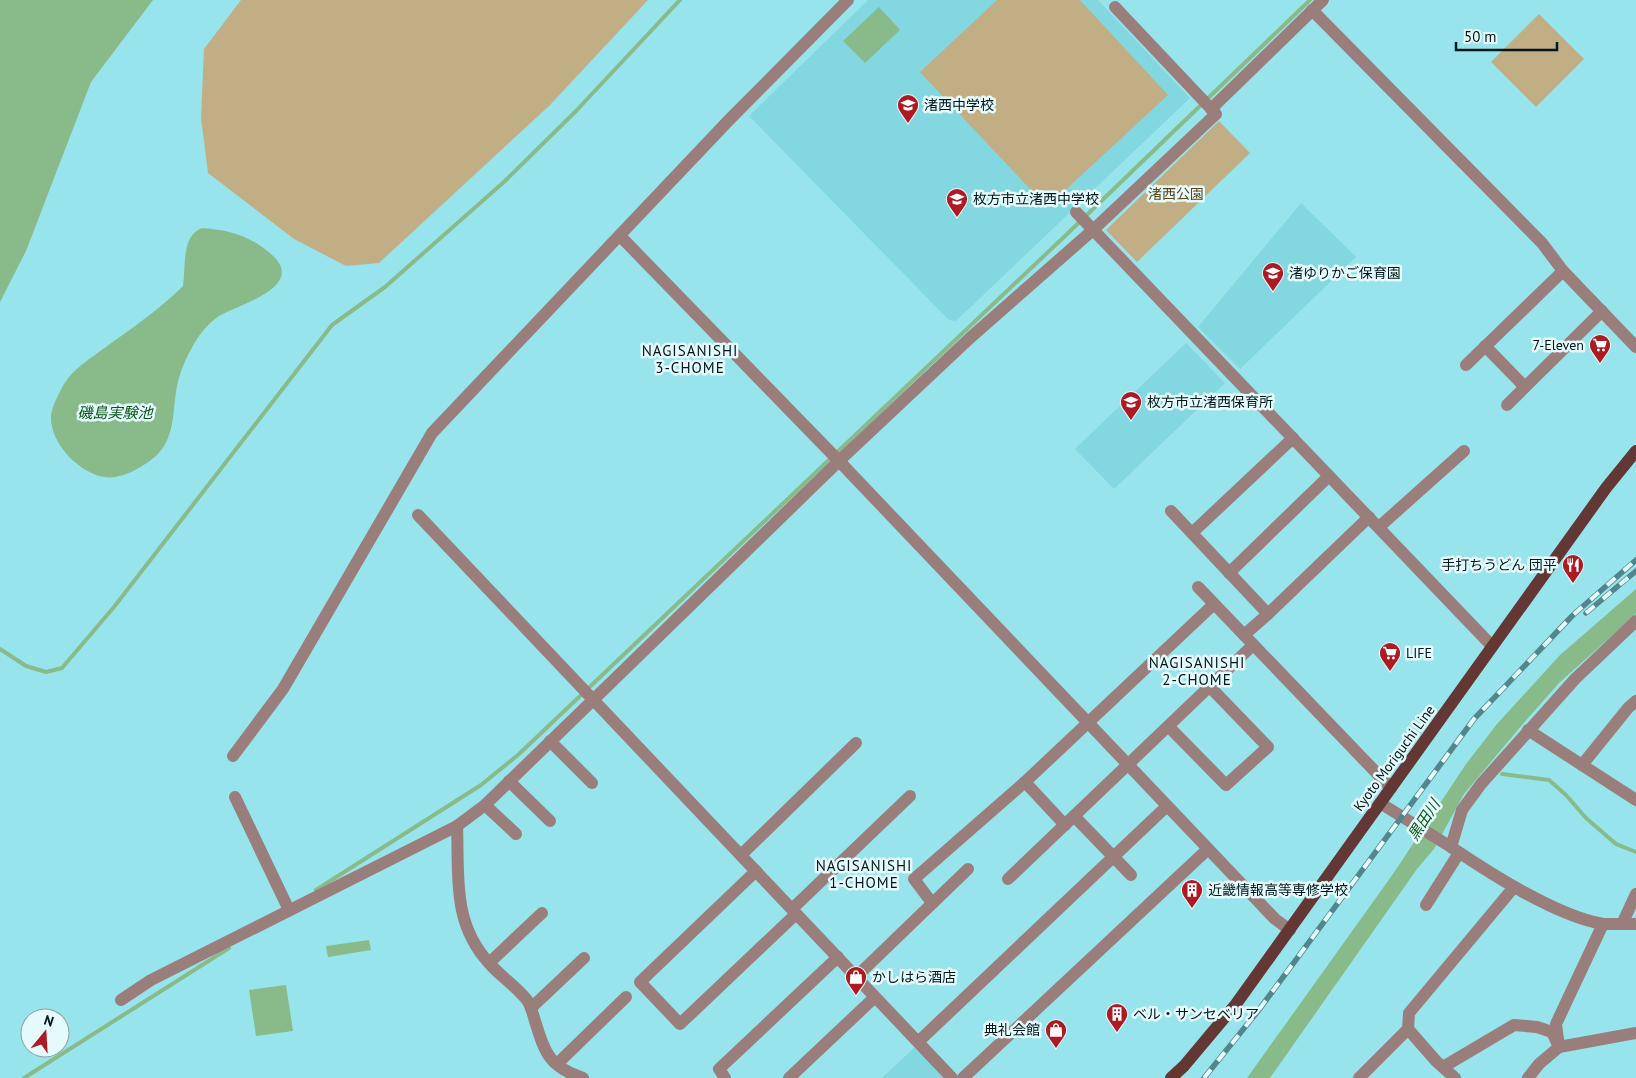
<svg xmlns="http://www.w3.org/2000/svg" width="1636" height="1078" font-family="'PT Sans','Noto Sans JP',sans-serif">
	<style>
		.built { fill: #82d7e1 }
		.green { fill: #c2ae85 }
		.water { fill: #89bb8a }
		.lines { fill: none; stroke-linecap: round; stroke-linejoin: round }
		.stream { stroke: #89bb8a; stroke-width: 4 }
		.minor { stroke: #997e7b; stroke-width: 12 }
		.major { stroke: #633733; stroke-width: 12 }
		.rail-casing { stroke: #53868c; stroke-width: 5.5 }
		.rail { stroke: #e5fafd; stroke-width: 4; stroke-dasharray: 11; stroke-linecap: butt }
		.labels { text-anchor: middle; stroke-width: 5; stroke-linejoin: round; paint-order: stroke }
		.poi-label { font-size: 14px; fill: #01171a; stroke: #e5fafd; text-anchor: start }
		.park-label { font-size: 14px; fill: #5b4614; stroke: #e5fafd }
		.street-label { font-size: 14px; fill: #01171a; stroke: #e5fafd }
		.neighbourhood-label { font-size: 15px; letter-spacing: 1px; fill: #01171a; stroke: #e5fafd }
		.water-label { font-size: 15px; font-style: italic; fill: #095617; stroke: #e5fafd }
	</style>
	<rect width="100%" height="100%" fill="#98e4ec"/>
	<!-- built -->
	<g class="built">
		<polygon points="868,0 1098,0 1190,98 956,321 949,320 749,116"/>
		<polygon points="1301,203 1356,257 1240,369 1198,327"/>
		<polygon points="1186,343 1225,383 1114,489 1075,449"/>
		<polygon points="916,1046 947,1078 882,1078"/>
	</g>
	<!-- green -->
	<g class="green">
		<polygon points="241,0 648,0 550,105 379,263 346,266 294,239 208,173 201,118 204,49"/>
		<polygon points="997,0 1080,0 1168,95 1047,207 920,72"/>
		<polygon points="1539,14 1584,59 1536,107 1491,62"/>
		<polygon points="1219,121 1250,153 1137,262 1106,230"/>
	</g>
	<!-- water -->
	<g class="water">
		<polygon points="0,0 153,0 91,82 26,251 0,302"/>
		<polygon points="879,7 900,30 865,63 843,41"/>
		<path d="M 202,228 C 230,230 250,236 271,254 C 308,286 240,304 219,316 C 209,323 200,333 194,344 C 188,354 182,367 179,378 C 171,405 178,435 156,456 C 143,467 121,480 104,477 C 78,472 50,443 51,416 C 52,406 59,393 64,384 C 74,368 91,358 106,347 C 132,328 160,309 183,286 C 186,266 181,236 202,228 Z"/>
		<polygon points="1636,589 1636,614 1559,683 1522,725 1464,794 1434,849 1417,869 1270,1078 1247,1078 1393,874 1466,764 1497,724 1560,655"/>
		<polygon points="369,940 371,950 328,957 326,946"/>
		<polygon points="286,985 293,1031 256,1036 249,990"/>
	</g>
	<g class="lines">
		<!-- stream -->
		<g class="stream">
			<polyline points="0,649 26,666 46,672 62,668 114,607 332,325 385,287 505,181 576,111 680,0"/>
			<polyline points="1502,774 1549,780 1566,795 1586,818 1616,844 1636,852"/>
			<polyline points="316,890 481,785 519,754 1066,235 1310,0"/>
			<polyline points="24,1078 229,948"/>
		</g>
		<!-- minor -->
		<g class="minor">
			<polyline points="1312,10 1542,243 1563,271 1636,347"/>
			<polyline points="1211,109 1323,0"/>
			<polyline points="1076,212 1492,646"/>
			<polyline points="623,239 839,461 1275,919 1290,930"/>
			<polyline points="1485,346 1525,387"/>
			<polyline points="1466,365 1563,271"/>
			<polyline points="1507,405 1602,311"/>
			<polyline points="1171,511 1268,614 1369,517"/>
			<polyline points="418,515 952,1078"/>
			<polyline points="1379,527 1464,451"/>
			<polyline points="1192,533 1293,438"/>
			<polyline points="1229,573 1329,476"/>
			<polyline points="1198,587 1391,788"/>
			<polyline points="1244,635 1268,614"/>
			<polyline points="1169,727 1226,785 1268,747 1210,687"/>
			<polyline points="1528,730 1636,800"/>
			<polyline points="550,741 592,783"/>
			<polyline points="233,756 283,689 432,433 729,120 848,0"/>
			<polyline points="1582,765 1628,708 1636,701"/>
			<polyline points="509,781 550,821"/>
			<polyline points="1025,782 1065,825"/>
			<polyline points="235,797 289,910"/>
			<polyline points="1380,803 1451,847"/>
			<polyline points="485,805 516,834"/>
			<polyline points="1074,816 1131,875"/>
			<path d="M 457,826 C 459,876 452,923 489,963 C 500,976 516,986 527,1000 C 531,1006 533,1014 535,1021 C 545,1053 549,1067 583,1078"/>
			<polyline points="741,855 856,743"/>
			<polyline points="756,871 640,982 680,1024 796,914"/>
			<polyline points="1008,879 1253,645"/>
			<polyline points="932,903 914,879 1025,782 1214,604"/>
			<polyline points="1426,905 1459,853"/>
			<polyline points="792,909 910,796"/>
			<path d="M 1603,924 C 1556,916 1491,874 1451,847 L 1462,810 L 1481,784 L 1575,679 L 1636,621"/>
			<polyline points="1622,924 1636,894"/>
			<polyline points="489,963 542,913"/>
			<polyline points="856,977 968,869"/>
			<polyline points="121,1000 151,980 457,826 485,805 839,461 970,338 1094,229 1216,114 1115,7"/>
			<polyline points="531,1008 584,958"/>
			<polyline points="918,1042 1167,806"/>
			<polyline points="557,1064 626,997"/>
			<polyline points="1443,1067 1514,1025 1537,1027 1552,1032 1559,1047 1636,1033"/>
			<polyline points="725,1078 719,1069 838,957"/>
			<polyline points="789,1078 875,997"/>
			<polyline points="963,1078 1208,849"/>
			<polyline points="1359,1078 1408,1029"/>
			<polyline points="1455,1078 1436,1061 1408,1029 1409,1013 1514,887"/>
			<polyline points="1528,1078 1539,1064 1559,1047 1556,1024 1603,924 1636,924"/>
		</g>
		<!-- major -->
		<polyline class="major" points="1171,1078 1184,1066 1236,1004 1606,488 1636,451"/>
		<!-- rail casing -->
		<g class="rail-casing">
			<g id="rail">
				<polyline points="1586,613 1636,571"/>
				<polyline points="1204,1078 1258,1011 1474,719 1573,615 1636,560"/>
			</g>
		</g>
		<!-- rail -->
		<use href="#rail" class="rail"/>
	</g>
	<!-- icons -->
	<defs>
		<g id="school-pin" transform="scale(1.125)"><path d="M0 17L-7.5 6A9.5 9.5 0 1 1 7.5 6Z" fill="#ad1a22" stroke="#e5fafd"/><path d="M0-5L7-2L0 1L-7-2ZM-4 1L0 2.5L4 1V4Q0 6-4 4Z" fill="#fff"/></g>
		<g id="supermarket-pin" transform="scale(1.125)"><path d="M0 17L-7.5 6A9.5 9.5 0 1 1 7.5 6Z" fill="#ad1a22" stroke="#e5fafd"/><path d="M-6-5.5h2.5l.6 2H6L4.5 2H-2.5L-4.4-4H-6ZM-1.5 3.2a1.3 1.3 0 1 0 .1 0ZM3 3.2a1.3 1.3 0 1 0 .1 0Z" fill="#fff"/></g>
		<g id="restaurant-pin" transform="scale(1.125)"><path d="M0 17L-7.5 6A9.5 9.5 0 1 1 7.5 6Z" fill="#ad1a22" stroke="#e5fafd"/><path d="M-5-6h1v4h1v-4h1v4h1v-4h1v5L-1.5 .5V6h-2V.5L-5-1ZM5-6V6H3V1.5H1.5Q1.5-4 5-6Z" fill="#fff"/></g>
		<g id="building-pin" transform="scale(1.125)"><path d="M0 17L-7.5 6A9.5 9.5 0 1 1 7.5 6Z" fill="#ad1a22" stroke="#e5fafd"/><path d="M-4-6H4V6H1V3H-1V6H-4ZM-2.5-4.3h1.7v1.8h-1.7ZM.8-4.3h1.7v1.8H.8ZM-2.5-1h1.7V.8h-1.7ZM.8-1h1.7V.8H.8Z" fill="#fff"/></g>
		<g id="shop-pin" transform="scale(1.125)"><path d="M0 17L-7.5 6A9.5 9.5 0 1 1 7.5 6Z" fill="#ad1a22" stroke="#e5fafd"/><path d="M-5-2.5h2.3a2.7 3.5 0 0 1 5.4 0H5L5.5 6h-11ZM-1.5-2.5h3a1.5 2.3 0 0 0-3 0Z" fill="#fff"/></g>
	</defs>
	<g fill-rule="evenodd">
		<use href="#school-pin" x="908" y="105"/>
		<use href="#school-pin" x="957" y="199"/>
		<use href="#school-pin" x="1273" y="273"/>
		<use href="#supermarket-pin" x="1600" y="345"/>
		<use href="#school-pin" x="1131" y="402"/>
		<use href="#restaurant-pin" x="1573" y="565"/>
		<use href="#supermarket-pin" x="1390" y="653"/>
		<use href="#building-pin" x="1192" y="890"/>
		<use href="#shop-pin" x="856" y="977"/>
		<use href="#building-pin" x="1117" y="1014"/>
		<use href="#shop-pin" x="1056" y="1030"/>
	</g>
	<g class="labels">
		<!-- poi labels -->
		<g class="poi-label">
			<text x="924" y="110">渚西中学校</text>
			<text x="973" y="204">枚方市立渚西中学校</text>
			<text x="1289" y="278">渚ゆりかご保育園</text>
			<text x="1584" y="350" text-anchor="end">7-Eleven</text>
			<text x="1147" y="407">枚方市立渚西保育所</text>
			<text x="1557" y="570" text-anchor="end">手打ちうどん 団平</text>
			<text x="1406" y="658">LIFE</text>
			<text x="1208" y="895">近畿情報高等専修学校</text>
			<text x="872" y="982">かしはら酒店</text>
			<text x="1133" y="1019">ベル・サンセベリア</text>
			<text x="1040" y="1035" text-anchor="end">典礼会館</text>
		</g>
		<!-- park labels -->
		<g class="park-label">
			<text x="1176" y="199">渚西公園</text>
		</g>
		<!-- street labels -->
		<g class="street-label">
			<text transform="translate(1394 758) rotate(-54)" y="5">Kyoto Moriguchi Line</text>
		</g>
		<!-- neighbourhood labels -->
		<g class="neighbourhood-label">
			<text x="690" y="356">NAGISANISHI<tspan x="690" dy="17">3-CHOME</tspan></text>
			<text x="1197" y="668">NAGISANISHI<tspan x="1197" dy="17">2-CHOME</tspan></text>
			<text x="864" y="871">NAGISANISHI<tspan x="864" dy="17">1-CHOME</tspan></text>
		</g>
		<!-- water labels -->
		<g class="water-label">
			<text x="115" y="418">磯島実験池</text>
			<text transform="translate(1424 820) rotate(-57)" y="5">黒田川</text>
		</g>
	</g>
	<!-- north arrow -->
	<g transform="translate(45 1033) rotate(18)"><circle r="24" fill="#e5fafd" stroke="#8a9fa2"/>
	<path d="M0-4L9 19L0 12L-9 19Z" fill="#ad1a22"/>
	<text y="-8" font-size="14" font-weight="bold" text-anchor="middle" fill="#01171a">N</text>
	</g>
	<!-- scale -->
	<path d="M1456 42v8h101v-8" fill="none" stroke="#01171a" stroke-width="2.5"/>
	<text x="1464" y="42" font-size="15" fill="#01171a" stroke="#e5fafd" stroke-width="4" paint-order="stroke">50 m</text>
</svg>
